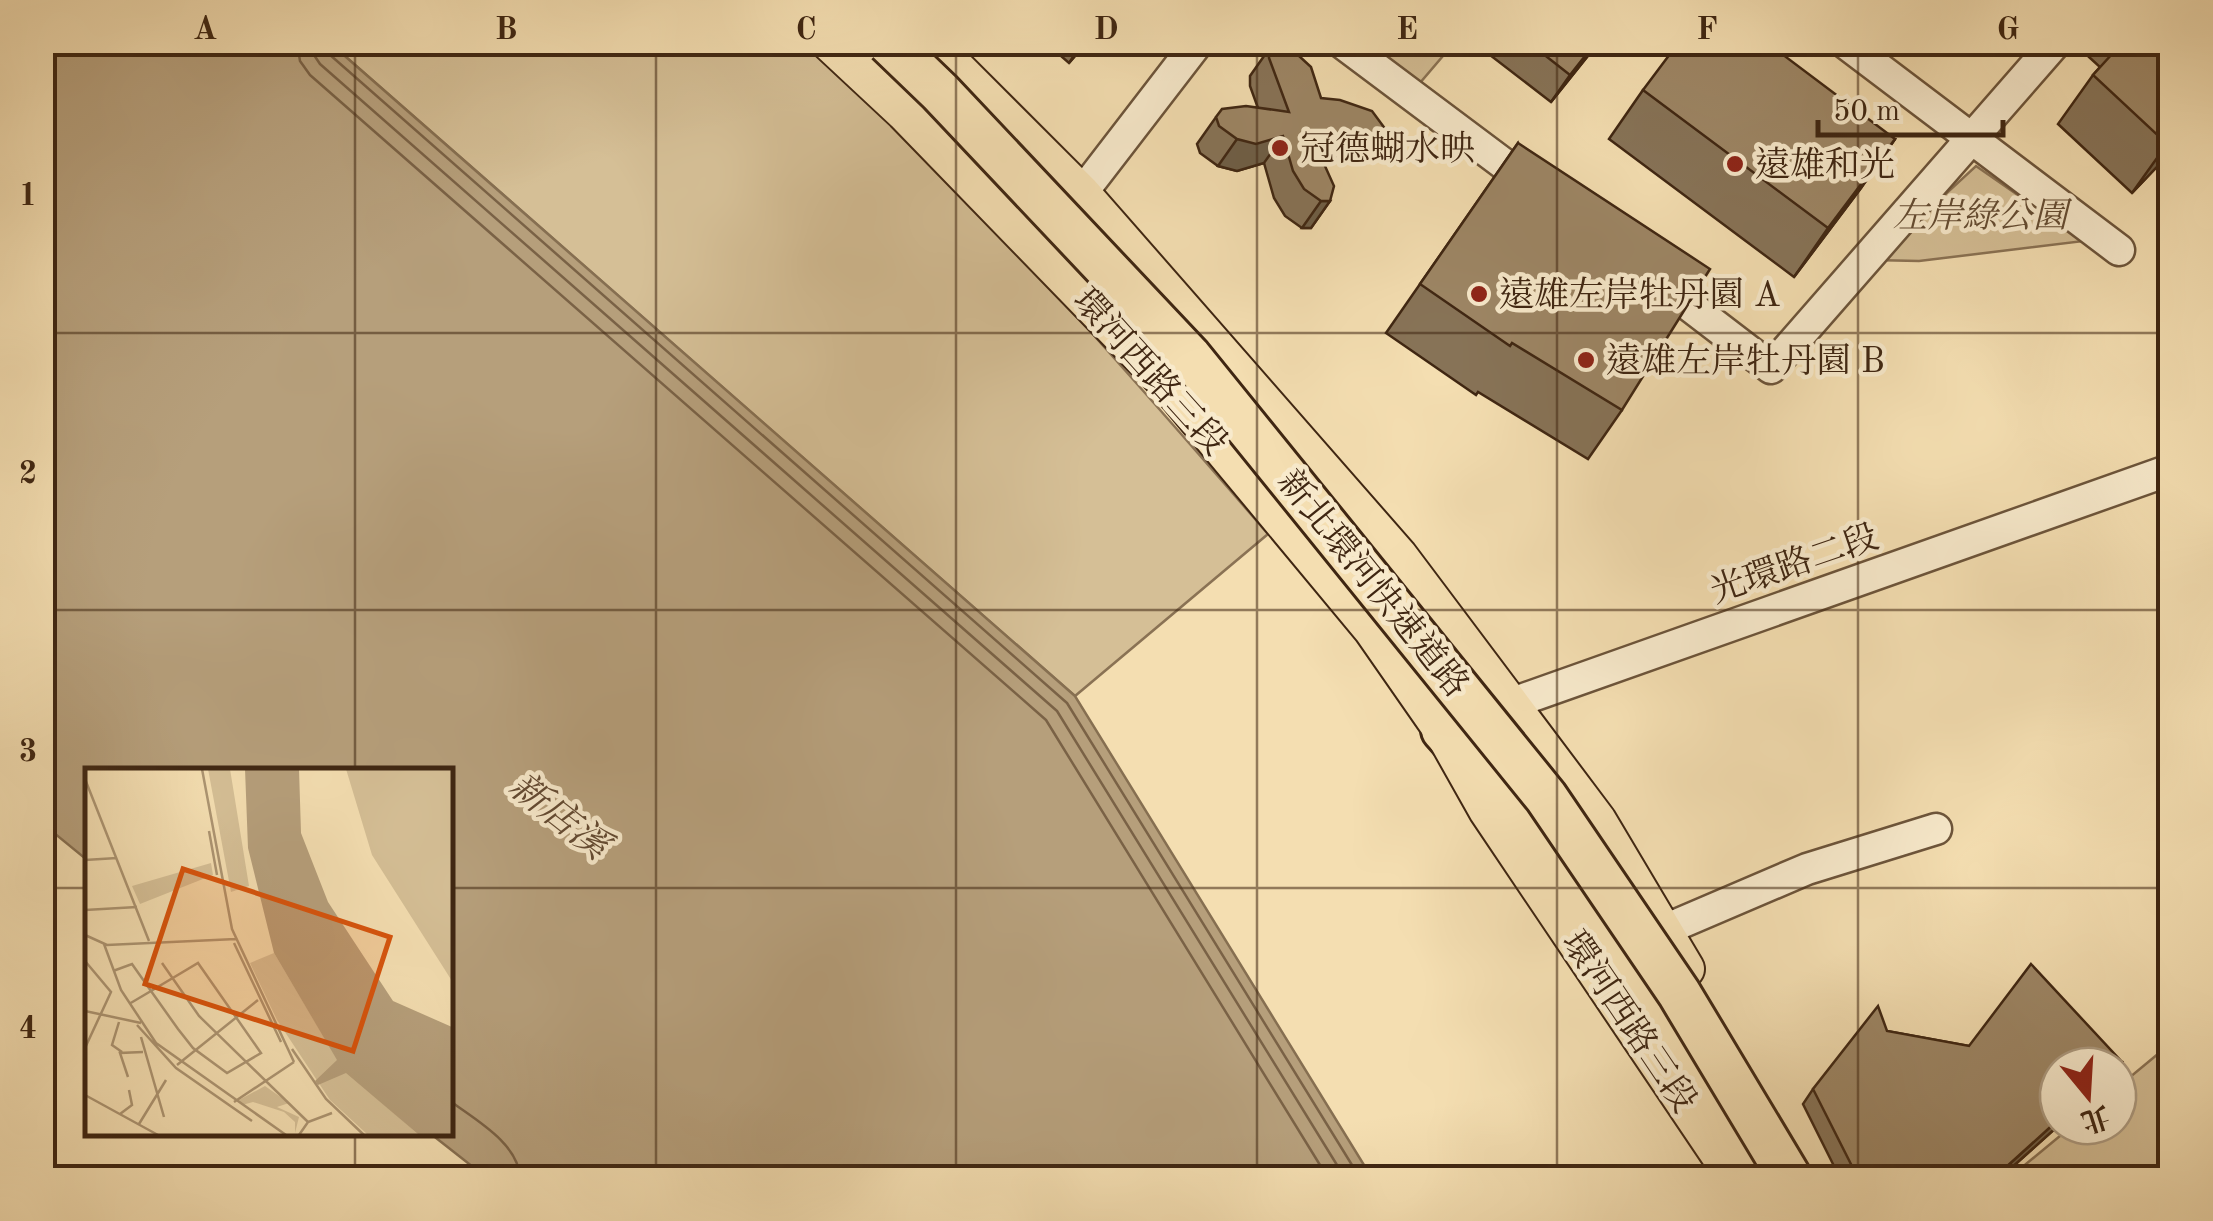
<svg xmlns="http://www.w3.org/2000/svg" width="2213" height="1221" font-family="'Old Standard TT','Noto Serif TC',serif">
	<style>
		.green { fill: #d5bf96; stroke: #8a7254; stroke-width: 2.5 }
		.water { fill: #b69f7b; stroke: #866f51; stroke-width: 2.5 }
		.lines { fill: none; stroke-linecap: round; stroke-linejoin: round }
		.shore { stroke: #7a6246; stroke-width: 2.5 }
		.minor-casing { stroke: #6c543a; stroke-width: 35 }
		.major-casing { stroke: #3f2612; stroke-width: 42 }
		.highway-casing { stroke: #3f2612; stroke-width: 48 }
		.minor { stroke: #f8eacc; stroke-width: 30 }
		.major { stroke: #f4deb1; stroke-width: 38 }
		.highway { stroke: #f4deb1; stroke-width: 42 }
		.highway-bridge-casing { stroke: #3f2612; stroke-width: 48; stroke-linecap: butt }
		.highway-bridge { stroke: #f4deb1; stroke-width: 42 }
		.wall { fill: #877357; stroke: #3f2612; stroke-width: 2.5 }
		.shaded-wall { fill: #6e5e47; stroke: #3f2612; stroke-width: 2.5 }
		.building { fill: #9d8665; stroke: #3f2612; stroke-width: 2.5 }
		.grid { fill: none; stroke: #3f2612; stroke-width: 2.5; stroke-opacity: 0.55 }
		.poi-dot { fill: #8f2418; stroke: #f8eacc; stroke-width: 4 }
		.labels { text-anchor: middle; stroke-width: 9; stroke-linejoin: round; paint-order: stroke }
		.poi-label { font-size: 35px; fill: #3f2612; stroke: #f8eacc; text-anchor: start }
		.park-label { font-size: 35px; font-style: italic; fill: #644c33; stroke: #f8eacc }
		.street-label { font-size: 35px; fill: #3f2612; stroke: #f8eacc }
		.water-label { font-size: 38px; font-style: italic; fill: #634a32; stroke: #f8eacc }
		.inset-road { fill: none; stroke: #ac9471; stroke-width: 2.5 }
		.view { fill: #d7540d; fill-opacity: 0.15; stroke: #d7540d; stroke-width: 5 }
		.inset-edge { fill: none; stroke: #3f2612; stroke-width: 5 }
		.neatline { fill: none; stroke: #3f2612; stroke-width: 4 }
		.grid-label { font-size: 32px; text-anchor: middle; font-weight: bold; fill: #3f2612 }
	</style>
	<rect width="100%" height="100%" fill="#f4deb1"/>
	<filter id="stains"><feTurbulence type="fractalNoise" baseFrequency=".002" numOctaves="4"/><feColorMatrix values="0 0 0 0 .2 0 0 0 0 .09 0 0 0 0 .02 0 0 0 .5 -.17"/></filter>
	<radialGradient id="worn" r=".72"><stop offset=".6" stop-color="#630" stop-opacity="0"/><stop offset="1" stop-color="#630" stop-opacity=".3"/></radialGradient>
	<!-- green -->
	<g class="green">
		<path d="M 330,43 L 803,43 C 972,191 1121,364 1268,534 L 1075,696 Z"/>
		<polygon points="1363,43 1454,43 1419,84"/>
		<polygon points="1976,166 2084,241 1919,261 1874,260"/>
		<polygon points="2170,1044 2170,1178 2009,1178 2072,1126 2118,1126 2118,1087"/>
	</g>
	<!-- water -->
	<polygon class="water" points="42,43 330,43 1075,696 1372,1178 487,1178 431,1134 450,1134 450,771 88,771 87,860 43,824"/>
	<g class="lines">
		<!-- shore -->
		<g class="shore">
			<polyline points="297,42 300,61 310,75 1046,720 1328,1178"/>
			<polyline points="312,42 314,55 320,64 1057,711 1345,1178"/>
			<polyline points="325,42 329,54 1067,703 1360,1178"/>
			<path d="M 450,1101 C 476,1120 519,1144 520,1178"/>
		</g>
		<!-- minor casing -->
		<g class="minor-casing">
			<g id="minor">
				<polyline points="1341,42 1536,188"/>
				<polyline points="1844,42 2119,250"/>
				<polyline points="1081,194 1198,42"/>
				<polyline points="1656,280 1771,368 2056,42"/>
				<polyline points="1490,711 2170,470"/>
				<polyline points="1662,931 1807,869 1936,829"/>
			</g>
		</g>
		<!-- major casing -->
		<g class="major-casing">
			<g id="major">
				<polyline points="830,42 905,112 1170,385 1372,628 1443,730 1488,810 1736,1178"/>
				<polyline points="929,42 1081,194 1398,556 1597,821 1685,969"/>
			</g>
		</g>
		<!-- highway casing -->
		<g class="highway-casing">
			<polyline id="highway" points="1443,730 1532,830 1654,1009 1759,1178"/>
		</g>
		<!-- minor -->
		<use href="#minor" class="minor"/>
		<!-- major -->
		<use href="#major" class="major"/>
		<!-- highway -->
		<use href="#highway" class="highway"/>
		<!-- highway-bridge casing -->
		<g class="highway-bridge-casing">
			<polyline id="highway-bridge" points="888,42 940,92 1190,357 1546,797 1679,993 1790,1178"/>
		</g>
		<!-- highway-bridge -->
		<use href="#highway-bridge" class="highway-bridge"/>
	</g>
	<!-- wall -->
	<g class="wall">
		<polygon points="1045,42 1087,42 1069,63"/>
		<polygon points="1499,42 1599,42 1551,102 1490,55"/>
		<polygon points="2100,42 2170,42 2170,153 2132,193 2058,124 2093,75 2100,67 2089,57"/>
		<polygon points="1269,49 1321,98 1367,157 1356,162 1323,160 1330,201 1311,228 1302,228 1285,216 1274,198 1264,163 1237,171 1218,166 1200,153 1197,144 1216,117 1258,108 1250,86 1250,76"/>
		<polygon points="1643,90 1895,139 1861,188 1794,277 1609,139"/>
		<polygon points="1518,143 1622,410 1588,459 1478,392 1476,395 1386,333"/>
		<polygon points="1887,1031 1969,1046 2122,1062 2118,1069 2118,1066 2058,1126 2000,1178 1840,1178 1803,1104 1813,1089"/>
	</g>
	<!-- shaded-wall -->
	<g class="shaded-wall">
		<polygon points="1083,42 1087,42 1069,63"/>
		<polygon points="1596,42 1599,42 1551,102 1570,75"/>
		<polygon points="1386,130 1367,157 1356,162 1318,160 1316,146 1337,133"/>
		<polygon points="1283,136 1264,163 1237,171 1218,166 1237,139"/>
		<polygon points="1895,139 1861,188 1794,277 1828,228"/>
		<polygon points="2170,140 2170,153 2132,193 2167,144"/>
		<polygon points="1321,201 1330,201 1311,228 1302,228"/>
		<polygon points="2058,1120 2058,1126 2000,1178 1994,1178"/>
	</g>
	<!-- building -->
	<g class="building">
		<polygon points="1528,42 1596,42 1570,75"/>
		<polygon points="1679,42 1766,42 1895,139 1828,228 1643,90"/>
		<polygon points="2123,42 2170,42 2170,140 2167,144 2093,75"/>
		<polygon points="1275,43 1284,42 1311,67 1321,98 1340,100 1372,111 1386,130 1374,135 1337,133 1316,146 1334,186 1330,201 1321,201 1304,189 1293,171 1283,136 1256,144 1237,139 1219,126 1216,117 1222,109 1246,106 1289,112 1269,58 1269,49"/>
		<polygon points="1518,143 1710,269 1622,410 1512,343 1510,346 1420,284"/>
		<polygon points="2031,964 2122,1062 2118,1066 2058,1066 2058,1120 1994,1178 1858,1178 1813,1089 1878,1006 1887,1031 1969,1046"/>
	</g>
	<!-- grid -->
	<path class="grid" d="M 355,42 L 355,771M 656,42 L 656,1178M 956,42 L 956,1178M 1257,42 L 1257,1178M 1557,42 L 1557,1178M 1858,42 L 1858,1178M 42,333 L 2170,333M 42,610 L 2170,610M 42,888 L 88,888M 450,888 L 2170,888M 355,1134 L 355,1178"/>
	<!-- markers -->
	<g class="poi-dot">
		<circle cx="1280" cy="148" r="10"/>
		<circle cx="1735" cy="164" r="10"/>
		<circle cx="1479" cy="294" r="10"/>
		<circle cx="1586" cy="360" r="10"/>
	</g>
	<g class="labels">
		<!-- poi labels -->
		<g class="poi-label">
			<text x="1300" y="160">冠德蝴水映</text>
			<text x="1755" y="176">遠雄和光</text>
			<text x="1499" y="306">遠雄左岸牡丹園 A</text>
			<text x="1606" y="372">遠雄左岸牡丹園 B</text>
		</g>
		<!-- park labels -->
		<g class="park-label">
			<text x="1980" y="227">左岸綠公園</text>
		</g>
		<!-- street labels -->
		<g class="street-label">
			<text transform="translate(1151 371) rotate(48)" y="12">環河西路三段</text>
			<text transform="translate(1794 563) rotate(-19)" y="12">光環路二段</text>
			<text transform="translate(1374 583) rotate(51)" y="12">新北環河快速道路</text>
			<text transform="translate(1630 1021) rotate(56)" y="12">環河西路三段</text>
		</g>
		<!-- water labels -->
		<g class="water-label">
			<text transform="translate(560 815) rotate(38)" y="13">新店溪</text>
		</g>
	</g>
	<!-- overview -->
	<g transform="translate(85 768)">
		<rect width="368" height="368" fill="#f4deb1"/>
		<path d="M 123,1 L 145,1 L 164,118 L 146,124 ZM 261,1 L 367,1 L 367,213 L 287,87 ZM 126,95 L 128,107 L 55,136 L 47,118 ZM 189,185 L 258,301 L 334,367 L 283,367 L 245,332 L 192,252 L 165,195 ZM 180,318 L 204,335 L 192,339 L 214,349 L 210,365 L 210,354 L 199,344 L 168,334 L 157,337 L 154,332 Z" fill="#d5bf96"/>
		<path d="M 160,1 L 214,1 L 216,65 L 243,134 L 308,233 L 367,259 L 367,367 L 334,367 L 261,305 L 233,317 L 230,313 L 252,292 L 189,185 L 163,80 Z" fill="#b69f7b"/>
		<path class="inset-road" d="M 117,1 L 147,161 L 209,294M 0,11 L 64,173M 124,63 L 132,107M 0,92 L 32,90M 0,142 L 52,139M 0,167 L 22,177 L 151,171M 149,175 L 196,274M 19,176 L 36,222 L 71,275 L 201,367M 0,193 L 26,224 L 0,280M 77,195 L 114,248 L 223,354M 28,203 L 47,196 L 66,223 L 93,261 L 108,280 L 142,305 L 176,285 L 113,195 L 66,223 L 44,236M 0,243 L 56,255M 34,254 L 27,277 L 37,284M 52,257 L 91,300 L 167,353M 56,269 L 79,349M 207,281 L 241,331 L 279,367M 92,297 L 173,232M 43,309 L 35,285 L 58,284M 0,327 L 73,367M 149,334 L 209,294M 35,346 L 47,337 L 44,322M 54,356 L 81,312M 214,367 L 223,354 L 247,345"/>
		<path class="view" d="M 98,101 L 305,169 L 268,283 L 60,216 Z"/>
		<rect width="368" height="368" class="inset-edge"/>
	</g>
	<!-- margin -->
	<rect width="2213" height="1221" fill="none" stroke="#f4deb1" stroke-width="110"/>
	<!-- north arrow -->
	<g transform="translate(2088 1096) rotate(162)"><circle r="48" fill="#f8eacc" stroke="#ae9c82" stroke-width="2.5"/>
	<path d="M0-8L18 38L0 25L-18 38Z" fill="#8f2418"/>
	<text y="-15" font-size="28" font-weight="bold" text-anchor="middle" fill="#3f2612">北</text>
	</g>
	<!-- scale -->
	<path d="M1818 120v15h185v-15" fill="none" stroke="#3f2612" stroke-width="5"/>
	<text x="1833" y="120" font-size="30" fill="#3f2612" stroke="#f8eacc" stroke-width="8" paint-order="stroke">50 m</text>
	<rect x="55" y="55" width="2103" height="1111" class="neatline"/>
	<g class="grid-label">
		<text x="205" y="39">A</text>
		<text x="506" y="39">B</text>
		<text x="806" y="39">C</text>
		<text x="1106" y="39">D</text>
		<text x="1407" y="39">E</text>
		<text x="1707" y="39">F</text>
		<text x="2008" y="39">G</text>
		<text x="28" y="205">1</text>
		<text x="28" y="483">2</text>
		<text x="28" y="761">3</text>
		<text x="28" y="1038">4</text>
	</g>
	<rect width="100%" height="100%" filter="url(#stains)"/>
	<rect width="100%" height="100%" fill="url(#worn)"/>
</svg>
